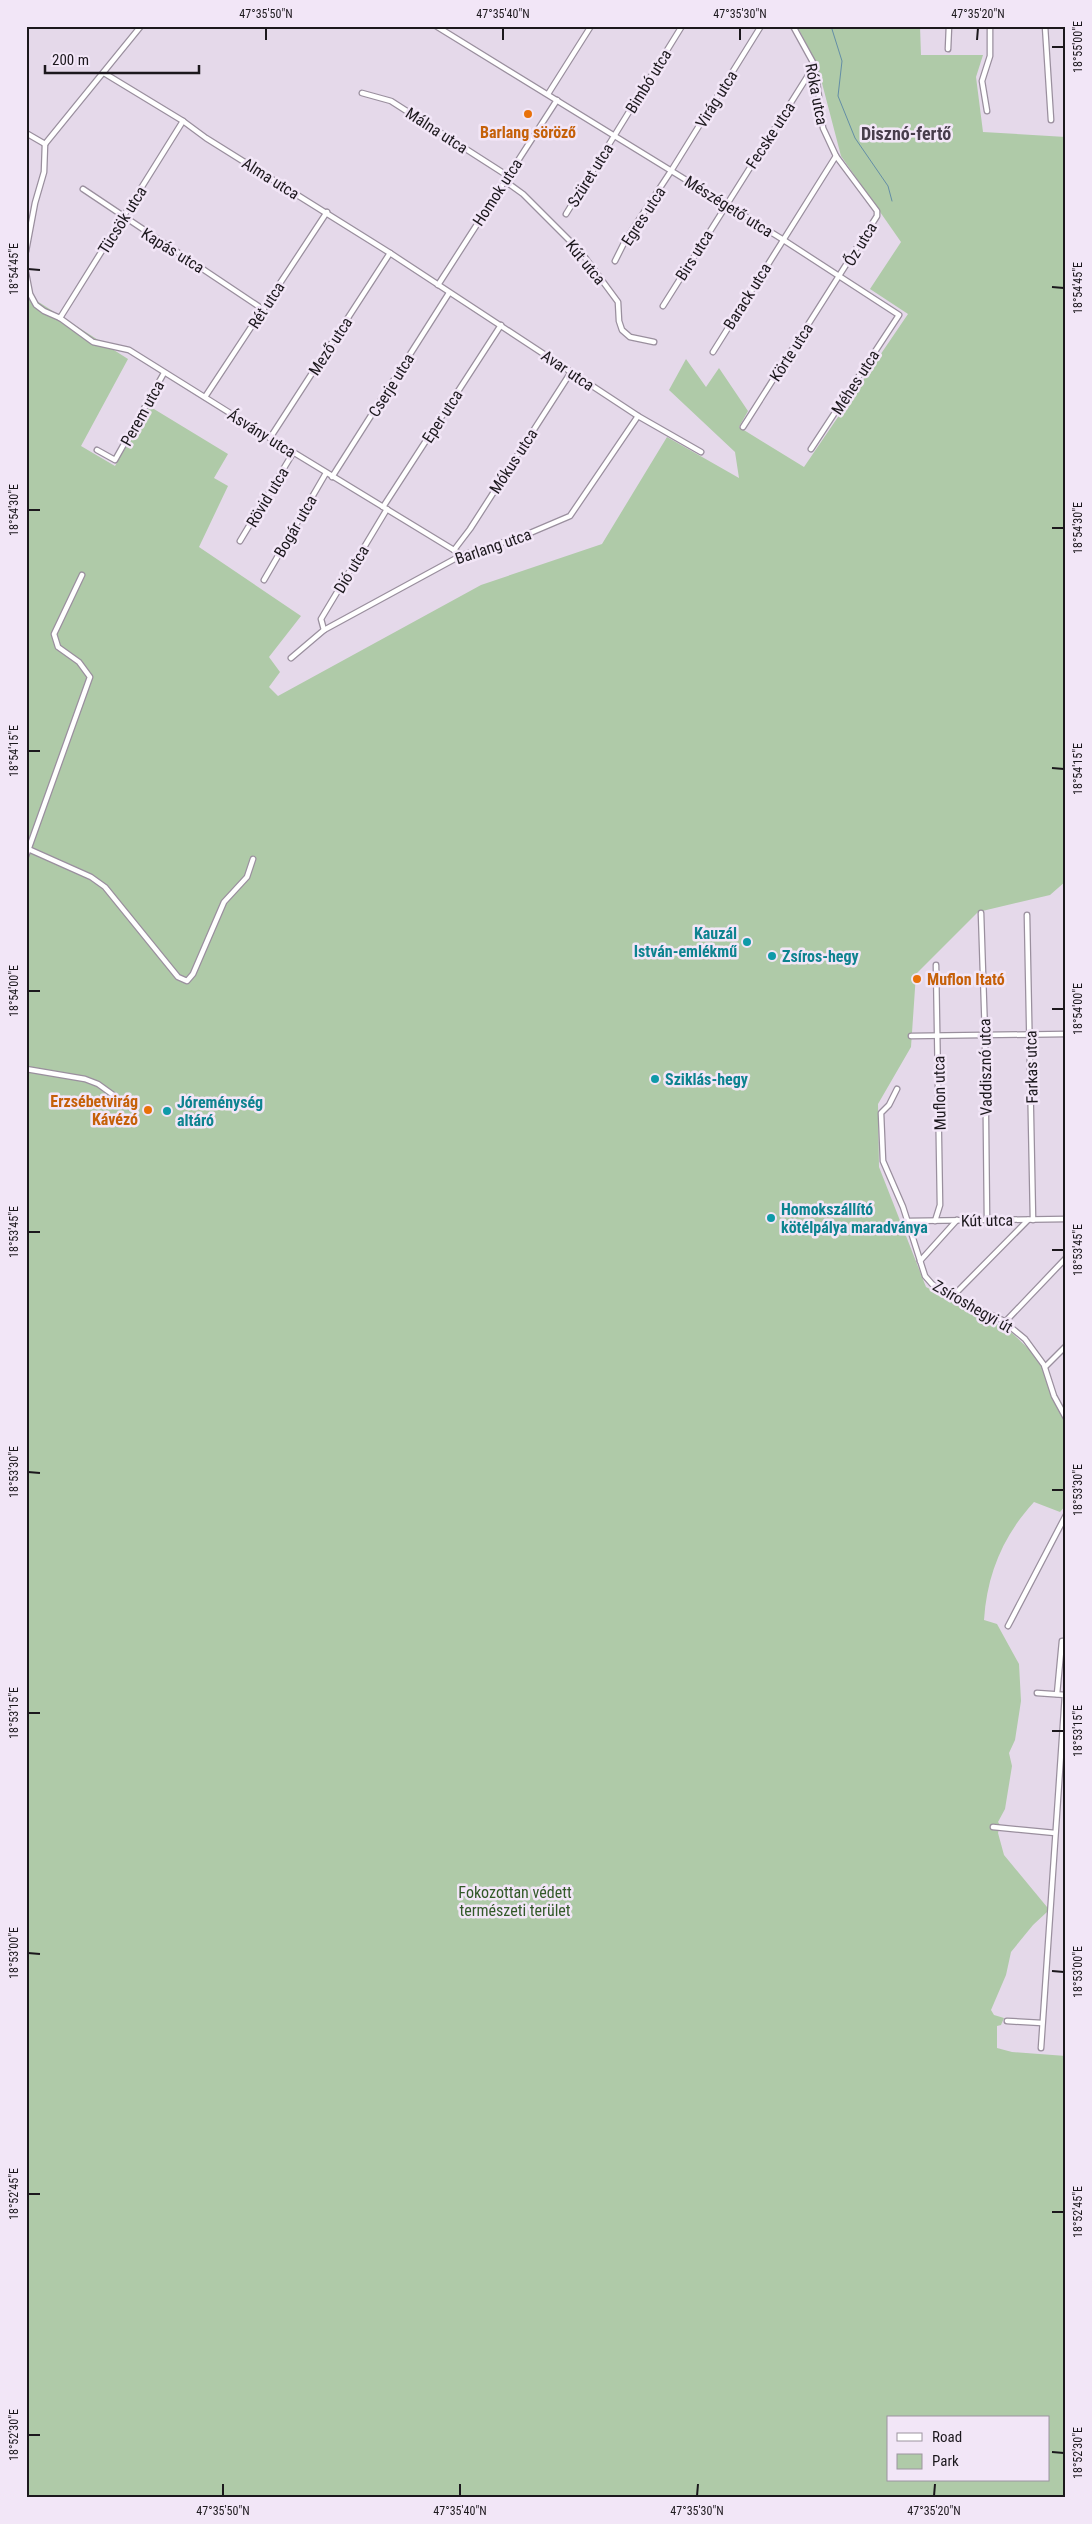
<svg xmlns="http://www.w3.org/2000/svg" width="1092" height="2524" font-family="'Roboto Condensed',sans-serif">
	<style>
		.green { fill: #afcaa8; fill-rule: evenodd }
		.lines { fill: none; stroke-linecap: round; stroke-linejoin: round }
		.stream { stroke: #648ea6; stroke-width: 1 }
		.street-casing { stroke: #9a8f9e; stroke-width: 7 }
		.street { stroke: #fff; stroke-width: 4.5 }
		.ticks { fill: none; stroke: #1c181d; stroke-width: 2 }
		.food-dot { fill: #e8710a; stroke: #f2e6f7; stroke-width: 2 }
		.culture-dot { fill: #0f9aa8; stroke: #f2e6f7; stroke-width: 2 }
		.labels { text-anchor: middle; stroke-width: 5; stroke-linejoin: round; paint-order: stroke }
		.street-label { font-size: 16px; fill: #1c181d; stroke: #f2e6f7 }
		.food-label { font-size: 16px; font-weight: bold; fill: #c56008; stroke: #f2e6f7 }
		.culture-label { font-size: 16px; font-weight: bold; fill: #0d838f; stroke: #f2e6f7; text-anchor: start }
		.park-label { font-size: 16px; fill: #325928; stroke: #f2e6f7 }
		.neighbourhood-label { font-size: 18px; font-weight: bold; fill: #473d4b; stroke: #f2e6f7 }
		.neatline { fill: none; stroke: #1c181d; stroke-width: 2 }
		.ticks-label { font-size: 12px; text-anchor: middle; fill: #1c181d }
	</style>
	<rect width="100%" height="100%" fill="#e5d9ea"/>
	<!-- green -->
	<path class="green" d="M 797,26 L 920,26 L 921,55 L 983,55 L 976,77 L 983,132 L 1066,137 L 1066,881 L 1050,895 L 978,912 L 916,974 L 911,1047 L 878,1104 L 879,1167 L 926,1287 L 1009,1330 L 1038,1358 L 1044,1368 L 1052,1397 L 1066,1422 L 1066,1505 L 1060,1512 L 1034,1502 C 1003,1536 987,1574 984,1620 L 997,1624 L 1019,1664 L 1021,1701 L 1015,1740 L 1009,1753 L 1012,1766 L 1005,1809 L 998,1822 L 1000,1825 L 998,1833 L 1004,1855 L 1047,1907 L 1047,1912 L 1033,1925 L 1011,1952 L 1006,1975 L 991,2010 L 994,2015 L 1004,2018 L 1001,2025 L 997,2026 L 997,2048 L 1012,2052 L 1066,2056 L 1066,2498 L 26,2498 L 26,294 L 128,359 L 81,446 L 115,466 L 149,406 L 228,454 L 214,478 L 228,486 L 199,547 L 301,616 L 269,657 L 280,672 L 269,687 L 278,696 L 481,585 L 602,544 L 667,437 L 739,478 L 735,452 L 669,390 L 686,359 L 706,387 L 719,368 L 748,411 L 739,427 L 804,467 L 908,314 L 870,289 L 901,242 L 841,156 L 817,64 ZM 888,2418 L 1048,2418 L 1048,2480 L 888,2480 Z"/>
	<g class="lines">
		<!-- stream -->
		<polyline class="stream" points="831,26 842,61 838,96 855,138 888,186 892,201"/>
		<!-- street casing -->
		<g class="street-casing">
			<g id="street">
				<polyline points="436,26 782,239 899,315 811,449"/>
				<polyline points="1045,26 1051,120"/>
				<polyline points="948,49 949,26"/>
				<polyline points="104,73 183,121 206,138 390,253 638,416 701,452"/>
				<polyline points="362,93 391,101 508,176"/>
				<polyline points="548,94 591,26"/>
				<polyline points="987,111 982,81 990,56 990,26"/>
				<polyline points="26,133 45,144"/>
				<polyline points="45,144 141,26"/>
				<polyline points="505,181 523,194 581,252 618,302 619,321 622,330 630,337 654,342"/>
				<polyline points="83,189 264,310"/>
				<polyline points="566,214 682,26"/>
				<polyline points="26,251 35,203 44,172 45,144"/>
				<polyline points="615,261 625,241 671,171 761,26"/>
				<polyline points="26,273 30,294 36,305 44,311 60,318 93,342 129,350 270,438 462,555"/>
				<polyline points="438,285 557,100"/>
				<polyline points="663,306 814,66"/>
				<polyline points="60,318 183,121"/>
				<polyline points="713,352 836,156"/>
				<polyline points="205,397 327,212"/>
				<polyline points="743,427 877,216 877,211 836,156 823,128 815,66 793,26"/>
				<polyline points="270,438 390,253"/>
				<polyline points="97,450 115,460 164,373"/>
				<polyline points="332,477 449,293"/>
				<polyline points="383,507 501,325"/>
				<polyline points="240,541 293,453"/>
				<polyline points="454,550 470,529 571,372"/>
				<polyline points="264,580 326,473"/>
				<polyline points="324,630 321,619 387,509"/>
				<polyline points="291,658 324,630 462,555 523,536 570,516 638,416"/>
				<polyline points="26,848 91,877 105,887 178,977 187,981 193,974 224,902 247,877 253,859"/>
				<polyline points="26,856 90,677 79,662 58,647 54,634 82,575"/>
				<polyline points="981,913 985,1035 987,1220"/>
				<polyline points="1027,915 1033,1220"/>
				<polyline points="911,1036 1066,1034"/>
				<polyline points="26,1069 85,1079 98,1084 130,1107"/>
				<polyline points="897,1089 889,1105 881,1113 883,1161 903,1207 925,1276 932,1284 952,1297 1002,1320 1025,1339 1044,1365 1054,1396 1066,1418"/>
				<polyline points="907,1221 1066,1219"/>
				<polyline points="935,1221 940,1205 936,965"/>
				<polyline points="920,1261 957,1220"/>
				<polyline points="952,1297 1028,1220"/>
				<polyline points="1005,1322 1066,1258"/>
				<polyline points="1045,1367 1066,1346"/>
				<polyline points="1008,1626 1066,1515"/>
				<polyline points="1037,1693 1066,1695"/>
				<polyline points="1057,1694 1062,1641 1066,1641"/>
				<polyline points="993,1827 1055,1833"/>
				<polyline points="1007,2021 1042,2023"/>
				<polyline points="1041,2048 1065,1695"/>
			</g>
		</g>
		<!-- street -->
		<use href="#street" class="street"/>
	</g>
	<!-- ticks -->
	<path class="ticks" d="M 266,40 L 266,28M 503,40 L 503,28M 740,40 L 740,28M 977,40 L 978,28M 1052,47 L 1064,47M 28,269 L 40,270M 1052,287 L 1064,288M 28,510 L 40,510M 1052,528 L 1064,528M 28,751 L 40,751M 1052,768 L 1064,769M 28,991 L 40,991M 1052,1009 L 1064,1009M 28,1232 L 40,1232M 1052,1250 L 1064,1250M 28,1472 L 40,1473M 1052,1490 L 1064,1490M 28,1713 L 40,1713M 1052,1731 L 1064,1731M 28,1953 L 40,1954M 1052,1971 L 1064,1972M 28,2194 L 40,2194M 1052,2212 L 1064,2212M 28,2435 L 40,2435M 1052,2452 L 1064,2453M 223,2496 L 223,2484M 460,2496 L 460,2484M 697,2496 L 698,2484M 934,2496 L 935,2484"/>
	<!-- markers -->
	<g class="food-dot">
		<circle cx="528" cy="114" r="5"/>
		<circle cx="917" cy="979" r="5"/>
		<circle cx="148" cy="1110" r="5"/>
	</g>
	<g class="culture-dot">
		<circle cx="747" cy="942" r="5"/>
		<circle cx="772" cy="956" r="5"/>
		<circle cx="655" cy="1079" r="5"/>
		<circle cx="167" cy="1111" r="5"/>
		<circle cx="771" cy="1218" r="5"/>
	</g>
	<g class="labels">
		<!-- street labels -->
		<g class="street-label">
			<text transform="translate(648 81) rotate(-58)" y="6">Bimbó utca</text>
			<text transform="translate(817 94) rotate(79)" y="6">Róka utca</text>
			<text transform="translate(716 99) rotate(-58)" y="6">Virág utca</text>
			<text transform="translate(437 130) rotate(33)" y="6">Málna utca</text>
			<text transform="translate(770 135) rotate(-57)" y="6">Fecske utca</text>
			<text transform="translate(590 175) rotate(-58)" y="6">Szüret utca</text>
			<text transform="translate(271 178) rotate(32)" y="6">Alma utca</text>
			<text transform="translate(497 192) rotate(-57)" y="6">Homok utca</text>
			<text transform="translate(729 206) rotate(32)" y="6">Mészégető utca</text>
			<text transform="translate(643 216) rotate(-57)" y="6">Egres utca</text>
			<text transform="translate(122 220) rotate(-58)" y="6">Tücsök utca</text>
			<text transform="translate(860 244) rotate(-59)" y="6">Őz utca</text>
			<text transform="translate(173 250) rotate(32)" y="6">Kapás utca</text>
			<text transform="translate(694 255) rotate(-58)" y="6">Birs utca</text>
			<text transform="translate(586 262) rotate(51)" y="6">Kút utca</text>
			<text transform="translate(747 296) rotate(-58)" y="6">Barack utca</text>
			<text transform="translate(266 305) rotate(-57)" y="6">Rét utca</text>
			<text transform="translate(330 346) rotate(-57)" y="6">Mező utca</text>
			<text transform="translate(791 352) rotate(-57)" y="6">Körte utca</text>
			<text transform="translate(568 370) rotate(34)" y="6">Avar utca</text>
			<text transform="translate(855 382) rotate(-57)" y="6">Méhes utca</text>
			<text transform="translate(391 385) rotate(-58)" y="6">Cserje utca</text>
			<text transform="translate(142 413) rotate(-61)" y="6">Perem utca</text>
			<text transform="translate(442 416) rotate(-57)" y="6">Eper utca</text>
			<text transform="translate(262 433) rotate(32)" y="6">Ásvány utca</text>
			<text transform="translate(513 461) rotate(-57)" y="6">Mókus utca</text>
			<text transform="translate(267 497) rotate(-59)" y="6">Rövid utca</text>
			<text transform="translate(295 526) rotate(-60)" y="6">Bogár utca</text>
			<text transform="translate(493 546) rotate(-19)" y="6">Barlang utca</text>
			<text transform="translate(351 569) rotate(-59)" y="6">Dió utca</text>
			<text transform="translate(985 1067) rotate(-91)" y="6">Vaddisznó utca</text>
			<text transform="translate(1031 1067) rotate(-91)" y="6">Farkas utca</text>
			<text transform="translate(939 1093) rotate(-91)" y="6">Muflon utca</text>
			<text transform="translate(987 1220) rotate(-1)" y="6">Kút utca</text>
			<text transform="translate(973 1306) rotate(30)" y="6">Zsíroshegyi út</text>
		</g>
		<!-- food labels -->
		<g class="food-label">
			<text x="528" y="138">Barlang söröző</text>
			<text x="927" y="985" text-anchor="start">Muflon Itató</text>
			<text x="138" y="1107" text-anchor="end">Erzsébetvirág<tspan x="138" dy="18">Kávézó</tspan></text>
		</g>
		<!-- culture labels -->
		<g class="culture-label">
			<text x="737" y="939" text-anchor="end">Kauzál<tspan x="737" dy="18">István-emlékmű</tspan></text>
			<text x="782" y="962">Zsíros-hegy</text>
			<text x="665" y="1085">Sziklás-hegy</text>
			<text x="177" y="1108">Jóreménység<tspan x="177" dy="18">altáró</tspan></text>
			<text x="781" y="1215">Homokszállító<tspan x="781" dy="18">kötélpálya maradványa</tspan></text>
		</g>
		<!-- park labels -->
		<g class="park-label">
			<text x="515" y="1898">Fokozottan védett<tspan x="515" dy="18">természeti terület</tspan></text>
		</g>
		<!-- neighbourhood labels -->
		<g class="neighbourhood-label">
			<text x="906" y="140">Disznó-fertő</text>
		</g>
	</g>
	<!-- border -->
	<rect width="1092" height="2524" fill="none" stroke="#f2e6f7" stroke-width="55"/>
	<!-- legend -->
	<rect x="887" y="2416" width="162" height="65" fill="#f2e6f7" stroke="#9c94a0"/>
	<rect x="897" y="2433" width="25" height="8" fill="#ffffff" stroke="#9c94a0"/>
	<text x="932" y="2442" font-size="15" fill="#1c181d">Road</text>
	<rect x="897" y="2454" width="25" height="15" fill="#afcaa8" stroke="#9c94a0"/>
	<text x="932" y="2466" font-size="15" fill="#1c181d">Park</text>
	<!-- scale -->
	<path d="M45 65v8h154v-8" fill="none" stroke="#1c181d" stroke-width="2.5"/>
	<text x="52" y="65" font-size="15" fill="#1c181d" stroke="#f2e6f7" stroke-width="4" paint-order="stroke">200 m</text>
	<rect x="28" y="28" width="1036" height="2468" class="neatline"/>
	<g class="ticks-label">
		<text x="266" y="18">47°35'50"N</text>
		<text x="503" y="18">47°35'40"N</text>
		<text x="740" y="18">47°35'30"N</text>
		<text x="978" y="18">47°35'20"N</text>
		<text transform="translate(1078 47) rotate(-90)" y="4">18°55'00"E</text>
		<text transform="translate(14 269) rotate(-90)" y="4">18°54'45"E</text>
		<text transform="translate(1078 288) rotate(-90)" y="4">18°54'45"E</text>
		<text transform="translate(14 510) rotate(-90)" y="4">18°54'30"E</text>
		<text transform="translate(1078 528) rotate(-90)" y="4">18°54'30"E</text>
		<text transform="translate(14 751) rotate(-90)" y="4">18°54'15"E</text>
		<text transform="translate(1078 769) rotate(-90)" y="4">18°54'15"E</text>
		<text transform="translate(14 991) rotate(-90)" y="4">18°54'00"E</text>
		<text transform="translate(1078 1009) rotate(-90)" y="4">18°54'00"E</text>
		<text transform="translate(14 1232) rotate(-90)" y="4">18°53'45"E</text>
		<text transform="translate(1078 1250) rotate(-90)" y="4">18°53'45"E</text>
		<text transform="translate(14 1472) rotate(-90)" y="4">18°53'30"E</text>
		<text transform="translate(1078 1490) rotate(-90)" y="4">18°53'30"E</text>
		<text transform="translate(14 1713) rotate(-90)" y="4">18°53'15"E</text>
		<text transform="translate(1078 1731) rotate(-90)" y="4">18°53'15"E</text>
		<text transform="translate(14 1953) rotate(-90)" y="4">18°53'00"E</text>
		<text transform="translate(1078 1972) rotate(-90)" y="4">18°53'00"E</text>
		<text transform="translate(14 2194) rotate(-90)" y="4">18°52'45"E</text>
		<text transform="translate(1078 2212) rotate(-90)" y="4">18°52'45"E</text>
		<text transform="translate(14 2435) rotate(-90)" y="4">18°52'30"E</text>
		<text transform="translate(1078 2453) rotate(-90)" y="4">18°52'30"E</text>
		<text x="223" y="2515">47°35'50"N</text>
		<text x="460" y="2515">47°35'40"N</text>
		<text x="697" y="2515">47°35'30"N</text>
		<text x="934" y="2515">47°35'20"N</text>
	</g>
</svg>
